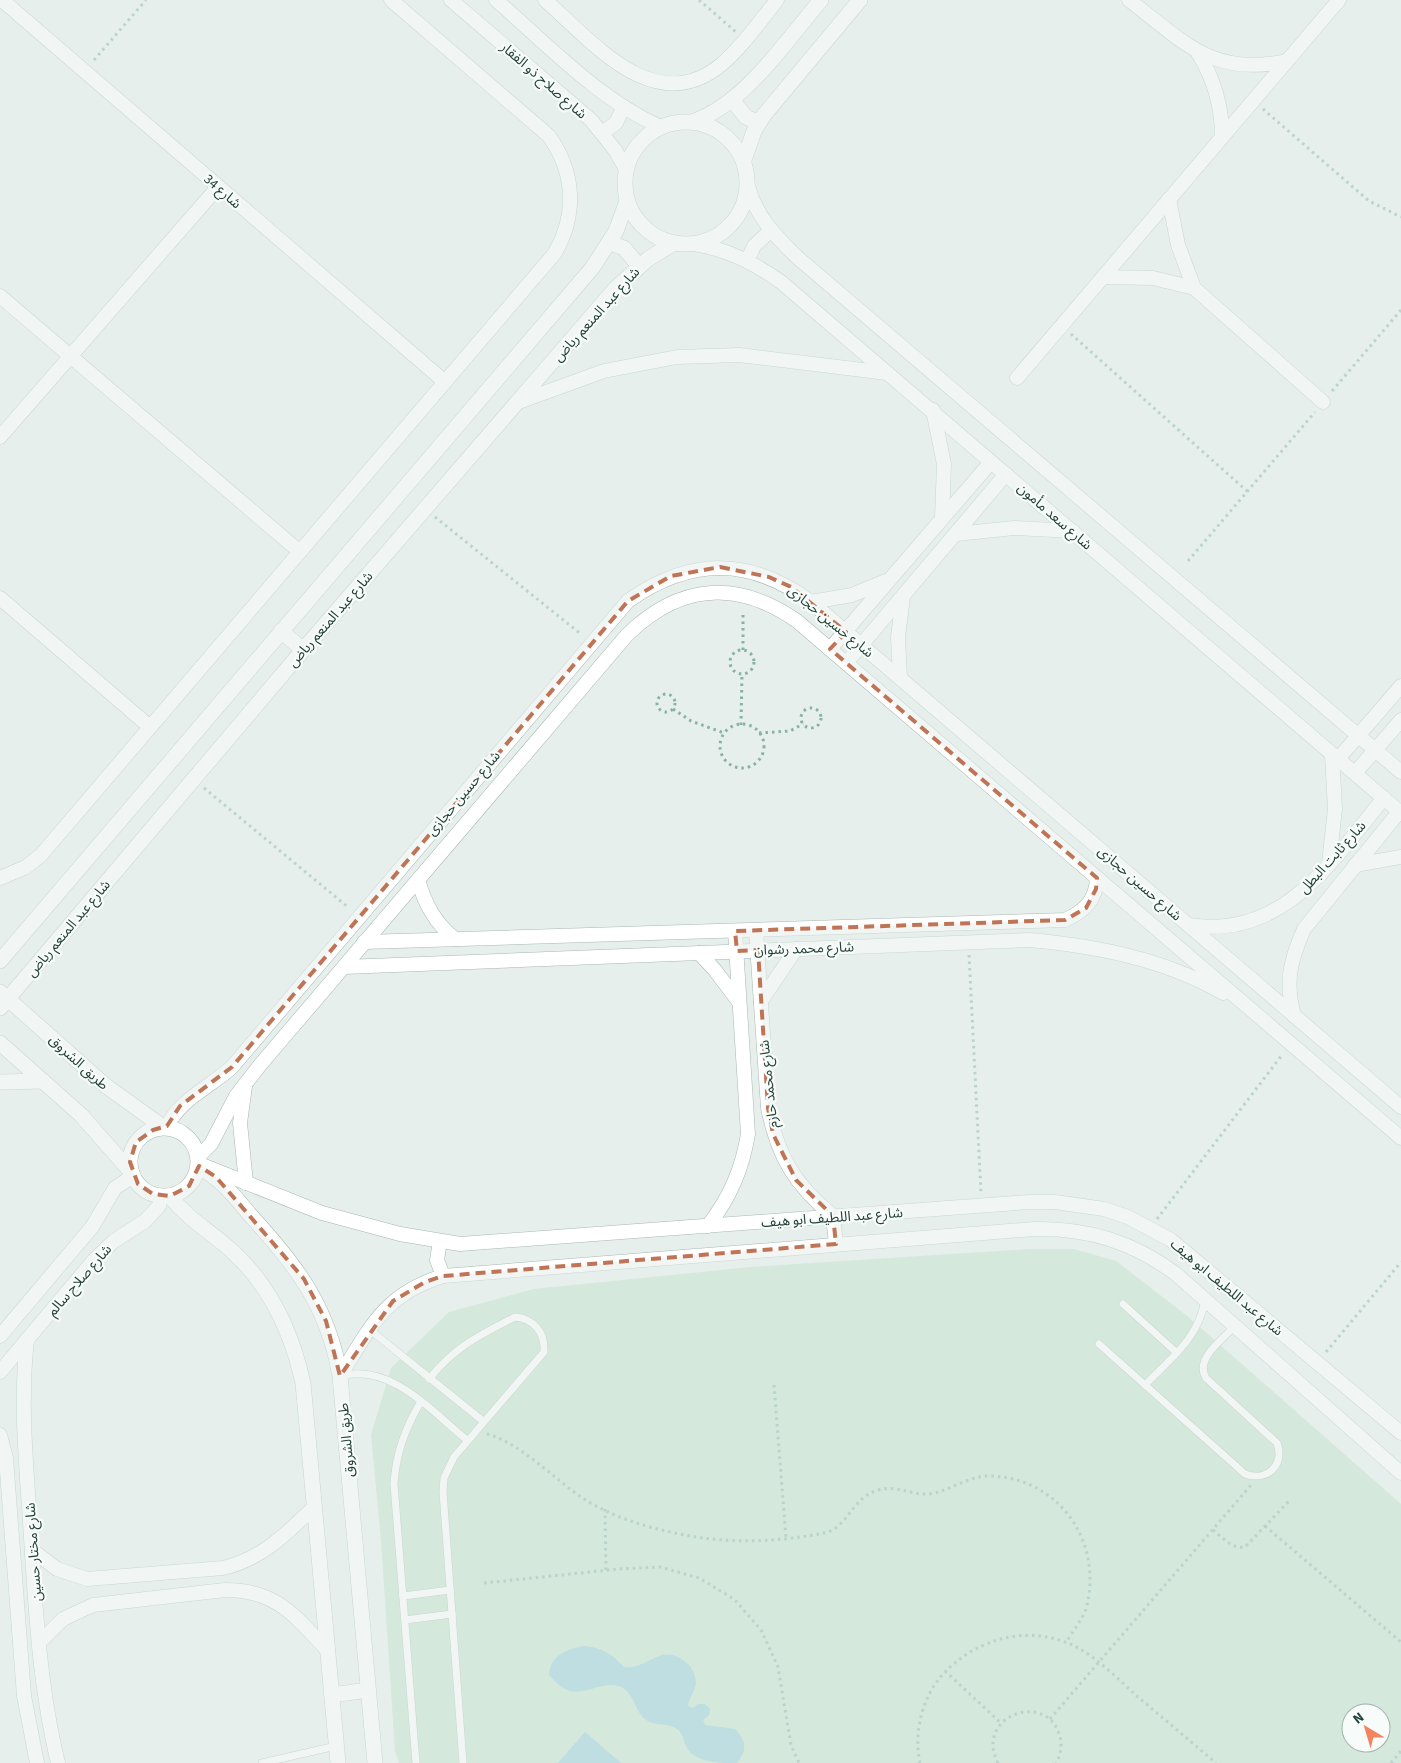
<svg xmlns="http://www.w3.org/2000/svg" width="1401" height="1763" font-family="'Source Sans 3','Noto Sans Arabic',sans-serif">
	<style>
		.green { fill: #bfe0c8; fill-rule: evenodd }
		.water { fill: #8ec9d4 }
		.lines { fill: none; stroke-linecap: round; stroke-linejoin: round }
		.service-casing { stroke: #a8b8b2; stroke-width: 8 }
		.minor-casing { stroke: #a8b8b2; stroke-width: 15 }
		.tertiary-casing { stroke: #a8b8b2; stroke-width: 16 }
		.path { stroke: #86b3a5; stroke-width: 3; stroke-dasharray: 2.5 4; stroke-linecap: butt }
		.service { stroke: #fff; stroke-width: 7 }
		.minor { stroke: #fff; stroke-width: 14 }
		.tertiary { stroke: #fff; stroke-width: 15 }
		.marked { fill: none; stroke: #c07456; stroke-width: 4; stroke-dasharray: 10 6; stroke-linejoin: round }
		.labels { text-anchor: middle; stroke-width: 4.5; stroke-linejoin: round; paint-order: stroke }
		.street-label { font-size: 14px; fill: #24423a; stroke: #f7fbf9 }
	</style>
	<rect width="100%" height="100%" fill="#e6efeb"/>
	<!-- green -->
	<path class="green" d="M 1030,1249 L 1074,1249 L 1116,1261 L 1186,1315 L 1401,1504 L 1401,1763 L 399,1763 L 395,1751 L 381,1540 L 371,1435 L 391,1368 L 449,1312 L 534,1289 L 751,1267 ZM 1351,1713 L 1381,1713 L 1381,1743 L 1351,1743 Z"/>
	<!-- water -->
	<g class="water">
		<path d="M 584,1646 C 603,1648 612,1654 624,1667 C 650,1670 662,1639 689,1665 C 693,1670 696,1677 696,1683 C 695,1691 689,1697 688,1706 L 693,1708 L 698,1704 L 705,1704 L 710,1709 L 709,1715 L 703,1720 L 705,1725 L 735,1729 C 746,1741 748,1749 737,1763 C 719,1763 694,1763 686,1746 C 683,1740 683,1733 677,1729 C 668,1722 654,1727 645,1719 C 635,1711 634,1694 623,1688 C 606,1678 585,1697 567,1690 C 561,1688 554,1680 549,1675 C 551,1654 566,1650 584,1646 Z"/>
		<polygon points="585,1732 621,1763 558,1763"/>
	</g>
	<g class="lines">
		<!-- service casing -->
		<g class="service-casing">
			<g id="service">
				<polyline points="1123,1304 1177,1353"/>
				<polyline points="370,1330 483,1421"/>
				<path d="M 1099,1344 L 1245,1474 C 1267,1482 1285,1465 1277,1443 L 1206,1378 C 1194,1359 1223,1339 1235,1326"/>
				<path d="M 341,1376 C 391,1363 431,1411 467,1440"/>
				<path d="M 429,1379 C 456,1346 478,1336 515,1317 C 534,1319 545,1332 544,1352 L 454,1457 L 444,1478 L 443,1492 L 463,1763"/>
				<path d="M 1145,1385 C 1170,1359 1199,1338 1205,1300"/>
				<polyline points="403,1596 450,1590"/>
				<polyline points="405,1620 452,1614"/>
				<polyline points="262,1763 336,1746"/>
				<path d="M 416,1763 L 394,1484 C 396,1453 405,1429 420,1403"/>
			</g>
		</g>
		<!-- minor casing -->
		<g class="minor-casing">
			<g id="minor">
				<polyline points="2,0 445,382"/>
				<polyline points="451,0 591,120 615,150 626,169"/>
				<path d="M 496,0 C 547,44 599,100 661,127"/>
				<path d="M 545,0 C 593,42 655,120 722,64 C 743,46 760,21 777,0"/>
				<path d="M 1129,0 C 1184,42 1212,77 1287,61"/>
				<path d="M 1198,53 C 1215,80 1222,106 1222,137"/>
				<polyline points="602,133 616,123 623,108"/>
				<path d="M 748,186 C 755,215 776,237 798,258 L 1401,772"/>
				<polyline points="1169,199 1178,245 1194,288 1323,402"/>
				<path d="M 694,244 C 727,249 754,263 781,282 L 1401,813"/>
				<polyline points="747,261 754,246 771,230"/>
				<polyline points="1103,277 1153,278 1194,288"/>
				<polyline points="0,296 300,552"/>
				<polyline points="1017,378 1339,0"/>
				<polyline points="516,403 604,371 677,357 739,355 887,373"/>
				<polyline points="933,410 944,464 942,519"/>
				<polyline points="0,437 218,187"/>
				<polyline points="956,534 1014,528 1073,531"/>
				<polyline points="0,598 150,727"/>
				<polyline points="811,602 852,595 886,581"/>
				<polyline points="830,649 991,462"/>
				<polyline points="846,663 1006,474"/>
				<polyline points="900,678 898,637 903,597"/>
				<polyline points="1338,759 1401,686"/>
				<polyline points="1355,773 1401,720"/>
				<polyline points="1329,863 1335,809 1332,754"/>
				<polyline points="1355,865 1401,857"/>
				<path d="M 0,878 L 26,867 L 41,855 L 555,253 C 577,214 575,173 549,136 L 391,0"/>
				<path d="M 418,880 C 425,904 435,923 455,939"/>
				<path d="M 1189,925 C 1283,940 1332,861 1384,798"/>
				<path d="M 756,930 L 768,1108 C 778,1157 795,1185 833,1216 L 836,1244"/>
				<path d="M 364,942 L 1065,920 C 1085,911 1096,900 1097,878"/>
				<polyline points="699,953 714,969 739,1002"/>
				<path d="M 344,967 L 1029,940 C 1096,946 1164,959 1223,993"/>
				<polyline points="761,1001 796,949"/>
				<path d="M 1294,1016 C 1285,982 1290,961 1304,929 L 1399,812"/>
				<polyline points="245,1086 240,1123 246,1183"/>
				<path d="M 167,1127 C 179,1100 210,1087 232,1067 L 628,601 C 691,557 750,557 811,602 L 1401,1107"/>
				<path d="M 199,1156 L 211,1144 L 236,1096 L 260,1065 L 627,635 C 679,584 737,579 797,621 L 1401,1138"/>
				<polyline points="202,1165 322,1213 400,1234 460,1244 1030,1202 1055,1202 1104,1209 1128,1217 1171,1240 1401,1433"/>
				<path d="M 708,1226 C 730,1197 742,1170 748,1134 L 735,931"/>
				<polyline points="440,1241 437,1260 443,1276"/>
				<polyline points="0,1336 92,1227 115,1188 133,1176"/>
				<path d="M 27,1340 C 20,1401 26,1461 30,1522 C 35,1602 39,1685 58,1763"/>
				<polyline points="0,1372 94,1260 114,1241 145,1221 159,1206 162,1196"/>
				<path d="M 340,1376 C 370,1328 384,1294 443,1276 L 1035,1229 C 1088,1228 1133,1242 1176,1274 L 1401,1473"/>
				<polyline points="0,1435 6,1458 24,1696 37,1763"/>
				<path d="M 32,1550 L 57,1569 L 87,1579 L 223,1568 C 262,1559 286,1534 314,1507"/>
				<path d="M 40,1642 L 63,1619 L 93,1605 L 225,1590 C 277,1590 295,1616 328,1651"/>
			</g>
		</g>
		<!-- tertiary casing -->
		<g class="tertiary-casing">
			<g id="tertiary">
				<polyline points="733,101 746,117 759,123"/>
				<circle cx="686" cy="183" r="61"/>
				<path d="M 692,122 C 745,104 785,42 821,0"/>
				<polyline points="744,160 754,131 764,115 860,0"/>
				<polyline points="610,243 624,248 639,266"/>
				<polyline points="281,631 303,650"/>
				<polyline points="0,961 593,267 616,231 627,201"/>
				<polyline points="0,992 106,1086 163,1127"/>
				<polyline points="0,1008 303,650 616,288 648,259 674,243"/>
				<polyline points="0,1043 81,1115 132,1173"/>
				<polyline points="0,1082 43,1081"/>
				<circle cx="164" cy="1162" r="34"/>
				<path d="M 198,1167 C 221,1178 235,1197 251,1216 C 297,1266 328,1307 340,1376 L 375,1763"/>
				<path d="M 170,1196 C 188,1220 212,1232 233,1252 C 271,1287 292,1333 303,1383 L 338,1763"/>
				<polyline points="332,1695 368,1690"/>
			</g>
		</g>
		<!-- path -->
		<g class="path">
			<polyline points="699,0 736,32"/>
			<polyline points="94,60 146,0"/>
			<polyline points="1263,109 1369,201 1401,217"/>
			<polyline points="1071,334 1248,492"/>
			<polyline points="1332,391 1401,310"/>
			<polyline points="435,517 582,635"/>
			<polyline points="1188,561 1315,412"/>
			<polyline points="743,650 743,611"/>
			<circle cx="742" cy="662" r="12"/>
			<circle cx="666" cy="703" r="9"/>
			<circle cx="811" cy="718" r="10"/>
			<polyline points="673,709 691,721 724,733"/>
			<circle cx="742" cy="746" r="22"/>
			<polyline points="741,725 742,674"/>
			<polyline points="759,733 790,731 803,724"/>
			<polyline points="204,788 349,908"/>
			<polyline points="969,955 981,1193"/>
			<polyline points="1157,1219 1282,1055"/>
			<polyline points="1326,1352 1401,1262"/>
			<polyline points="774,1385 786,1538"/>
			<path d="M 487,1434 C 520,1443 552,1477 581,1497 C 615,1520 662,1532 703,1538 C 743,1543 784,1541 824,1533 C 847,1529 852,1497 878,1490 C 898,1485 909,1495 928,1494 C 947,1493 967,1475 992,1476 C 1060,1479 1104,1543 1086,1609 C 1082,1620 1072,1632 1066,1643"/>
			<polyline points="605,1509 606,1570"/>
			<polyline points="1265,1526 1401,1642"/>
			<path d="M 1213,1530 C 1223,1538 1232,1549 1245,1547 L 1290,1500"/>
			<polyline points="484,1583 619,1569 660,1567 699,1578 734,1599 761,1630 778,1667 791,1745 799,1763"/>
			<polyline points="945,1671 1001,1723"/>
			<polyline points="1050,1719 1251,1485"/>
			<path d="M 920,1763 C 913,1731 923,1692 948,1669 C 984,1635 1035,1624 1080,1649 C 1101,1661 1120,1681 1138,1697 C 1164,1719 1190,1741 1216,1763"/>
			<path d="M 998,1763 C 973,1716 1048,1689 1060,1737 C 1062,1746 1061,1755 1056,1763"/>
			<polyline points="1391,1763 1401,1751"/>
		</g>
		<!-- service -->
		<use href="#service" class="service"/>
		<!-- minor -->
		<use href="#minor" class="minor"/>
		<!-- tertiary -->
		<use href="#tertiary" class="tertiary"/>
	</g>
	<!-- marked area -->
	<path d="M0 0H1401V1763H0ZM 720,567 L 769,577 L 791,587 L 846,632 L 830,649 L 1097,878 L 1096,889 L 1086,908 L 1065,920 L 735,931 L 737,951 L 758,950 L 768,1108 L 773,1134 L 796,1180 L 833,1216 L 836,1244 L 443,1276 L 425,1282 L 393,1301 L 340,1376 L 326,1321 L 304,1279 L 216,1177 L 199,1166 L 189,1186 L 170,1196 L 153,1194 L 138,1184 L 130,1162 L 136,1142 L 153,1130 L 167,1126 L 180,1106 L 232,1067 L 628,601 L 671,576 Z" fill="#e6efeb" fill-opacity=".55" fill-rule="evenodd"/>
	<path class="marked" d="M 720,567 L 769,577 L 791,587 L 846,632 L 830,649 L 1097,878 L 1096,889 L 1086,908 L 1065,920 L 735,931 L 737,951 L 758,950 L 768,1108 L 773,1134 L 796,1180 L 833,1216 L 836,1244 L 443,1276 L 425,1282 L 393,1301 L 340,1376 L 326,1321 L 304,1279 L 216,1177 L 199,1166 L 189,1186 L 170,1196 L 153,1194 L 138,1184 L 130,1162 L 136,1142 L 153,1130 L 167,1126 L 180,1106 L 232,1067 L 628,601 L 671,576 Z"/>
	<g class="labels">
		<!-- street labels -->
		<g class="street-label">
			<text transform="translate(544 80) rotate(41)" y="5">شارع صلاح ذو الفقار</text>
			<text transform="translate(223 191) rotate(41)" y="5">شارع 34</text>
			<text transform="translate(596 314) rotate(-48)" y="5">شارع عبد المنعم رياض</text>
			<text transform="translate(1055 516) rotate(41)" y="5">شارع سعد مأمون</text>
			<text transform="translate(330 619) rotate(-49)" y="5">شارع عبد المنعم رياض</text>
			<text transform="translate(831 621) rotate(39)" y="5">شارع حسين حجازى</text>
			<text transform="translate(463 793) rotate(-50)" y="5">شارع حسين حجازى</text>
			<text transform="translate(1332 857) rotate(-48)" y="5">شارع ثابت البطل</text>
			<text transform="translate(1140 883) rotate(41)" y="5">شارع حسين حجازى</text>
			<text transform="translate(68 928) rotate(-50)" y="5">شارع عبد المنعم رياض</text>
			<text transform="translate(804 948) rotate(-2)" y="5">شارع محمد رشوان</text>
			<text transform="translate(79 1062) rotate(42)" y="5">طريق الشروق</text>
			<text transform="translate(768 1084) rotate(-96)" y="5">شارع محمد حازم</text>
			<text transform="translate(832 1217) rotate(-4)" y="5">شارع عبد اللطيف ابو هيف</text>
			<text transform="translate(79 1280) rotate(-49)" y="5">شارع صلاح سالم</text>
			<text transform="translate(1227 1287) rotate(40)" y="5">شارع عبد اللطيف ابو هيف</text>
			<text transform="translate(346 1440) rotate(-95)" y="5">طريق الشروق</text>
			<text transform="translate(33 1552) rotate(-94)" y="5">شارع مختار حسين</text>
		</g>
	</g>
	<!-- north arrow -->
	<g transform="translate(1366 1728) rotate(322)"><circle r="24" fill="#f7fbf9" stroke="#a3b1ad"/>
	<path d="M0-4L9 19L0 12L-9 19Z" fill="#f4845f"/>
	<text y="-8" font-size="14" font-weight="bold" text-anchor="middle" fill="#24423a">N</text>
	</g>
</svg>
